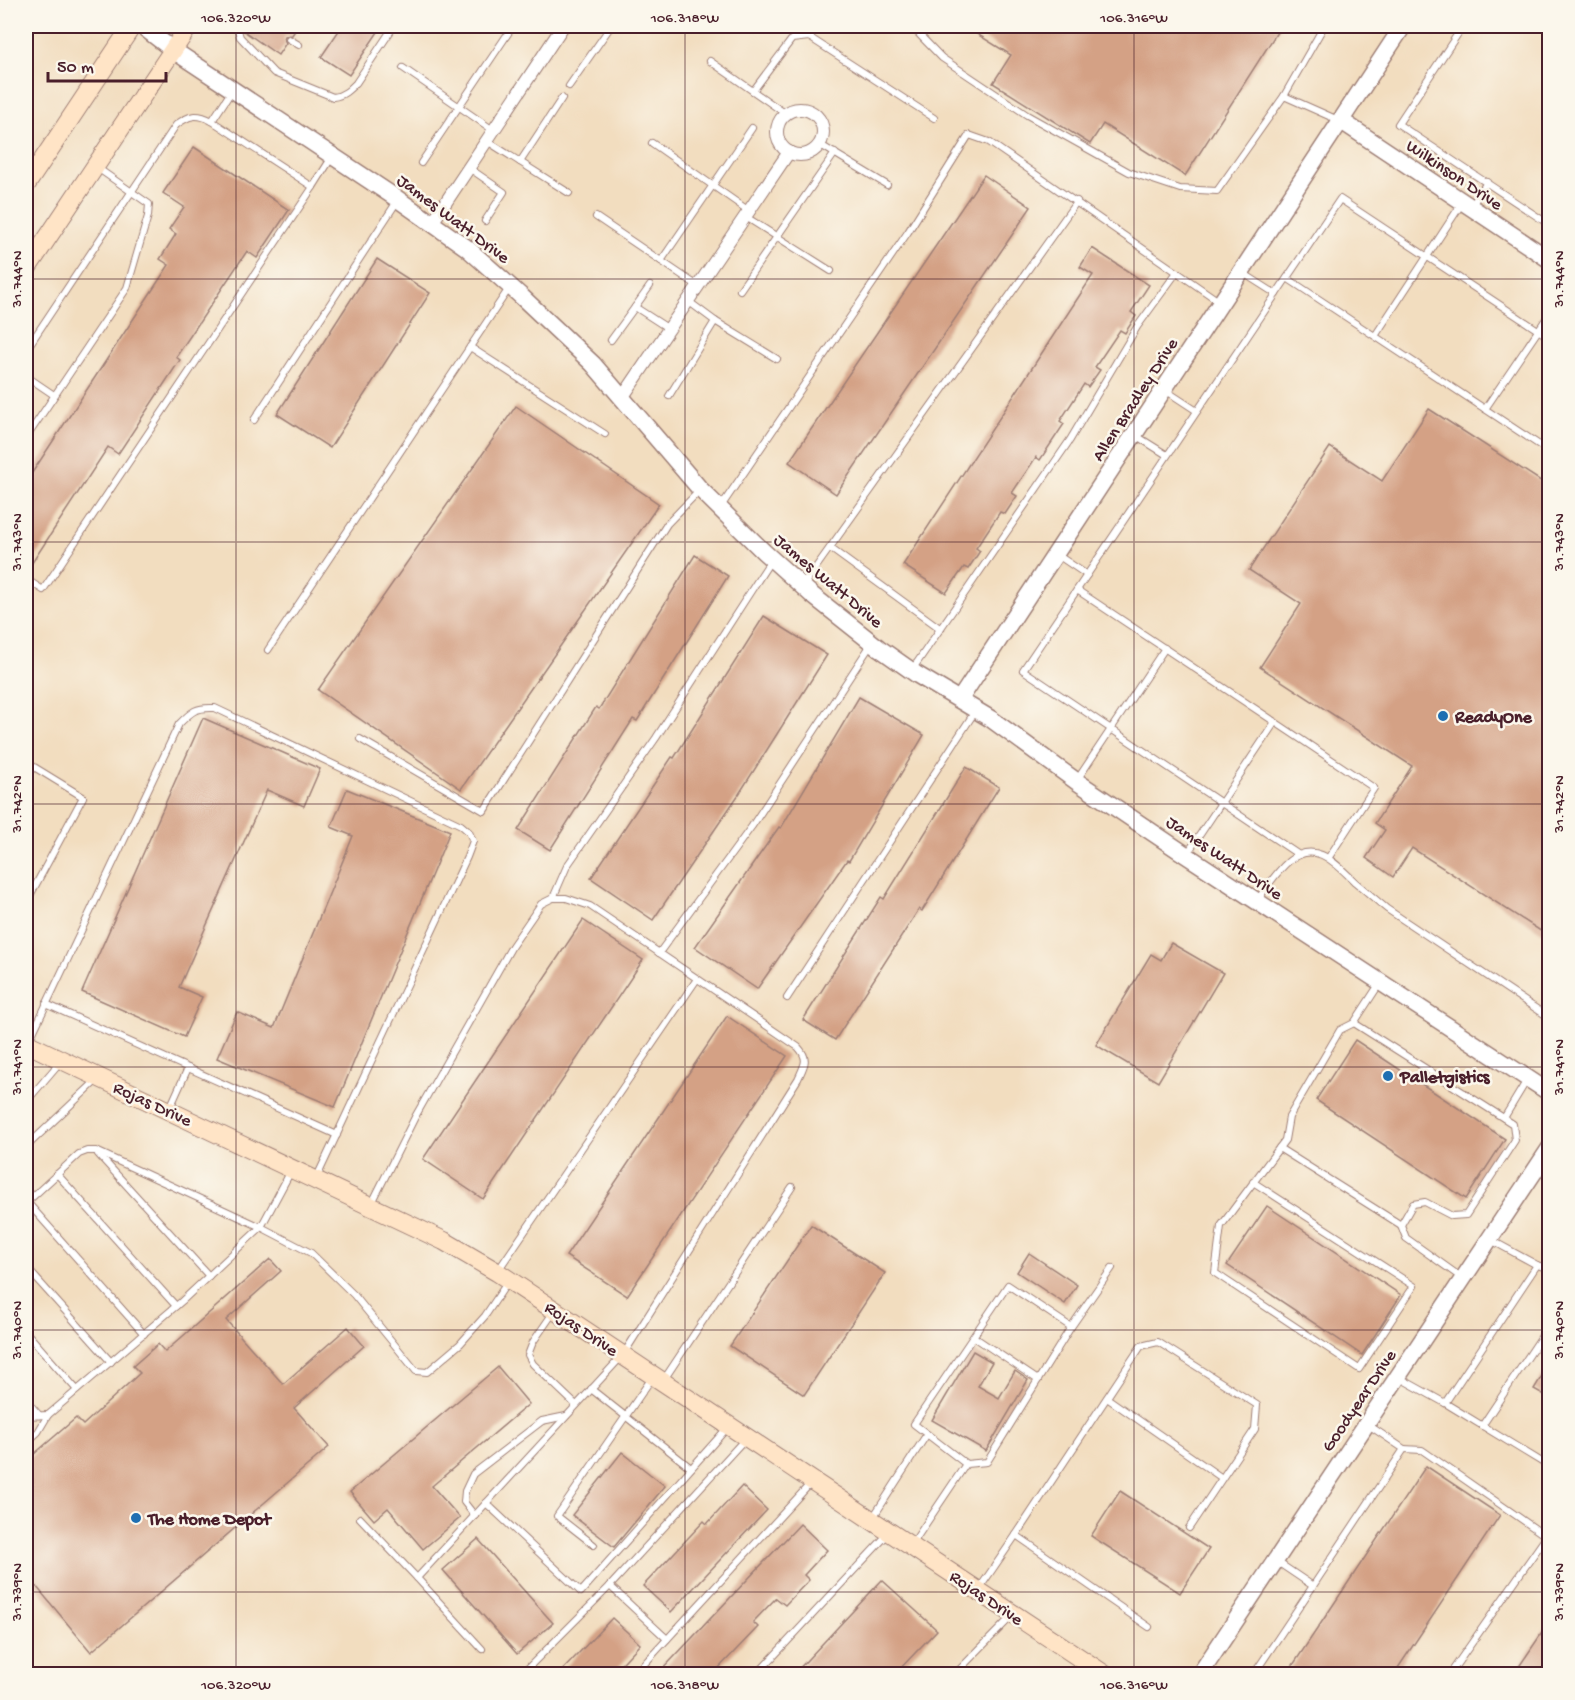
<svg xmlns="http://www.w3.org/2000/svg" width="1575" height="1700" font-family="'Gochi Hand',sans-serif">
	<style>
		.building { fill: #d4a185 }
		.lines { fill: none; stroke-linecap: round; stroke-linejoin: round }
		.service-casing { stroke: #9e7e75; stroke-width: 8 }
		.minor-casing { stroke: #9e7e75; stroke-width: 14 }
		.tertiary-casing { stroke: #9e7e75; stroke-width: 19 }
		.secondary-casing { stroke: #9e7e75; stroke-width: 20 }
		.service { stroke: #fff; stroke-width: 6 }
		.minor { stroke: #fff; stroke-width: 12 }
		.tertiary { stroke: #fff; stroke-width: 16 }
		.secondary { stroke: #ffe4c6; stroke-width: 18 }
		.ticks { fill: none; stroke: #4a1f2b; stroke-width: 1.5; stroke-opacity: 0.45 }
		.poi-dot { fill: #1f6fb2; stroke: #fbf7ec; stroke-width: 2 }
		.labels { text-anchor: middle; stroke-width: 5; stroke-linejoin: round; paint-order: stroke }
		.street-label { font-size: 18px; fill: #4a1f2b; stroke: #fbf7ec }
		.poi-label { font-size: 18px; font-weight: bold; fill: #4a1f2b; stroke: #fbf7ec; text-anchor: start }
		.neatline { fill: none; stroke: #4a1f2b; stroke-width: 2 }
		.ticks-label { font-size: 15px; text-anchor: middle; fill: #4a1f2b }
	</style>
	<rect width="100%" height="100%" fill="#fbf7ec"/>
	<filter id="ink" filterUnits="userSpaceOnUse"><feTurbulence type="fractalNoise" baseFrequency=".0167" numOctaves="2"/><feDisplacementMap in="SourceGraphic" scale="12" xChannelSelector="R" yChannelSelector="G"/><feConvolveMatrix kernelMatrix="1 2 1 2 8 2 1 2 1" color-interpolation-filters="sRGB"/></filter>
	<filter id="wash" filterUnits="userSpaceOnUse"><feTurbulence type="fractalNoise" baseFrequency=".008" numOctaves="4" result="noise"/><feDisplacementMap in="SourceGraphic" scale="24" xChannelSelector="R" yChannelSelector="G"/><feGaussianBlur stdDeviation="1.35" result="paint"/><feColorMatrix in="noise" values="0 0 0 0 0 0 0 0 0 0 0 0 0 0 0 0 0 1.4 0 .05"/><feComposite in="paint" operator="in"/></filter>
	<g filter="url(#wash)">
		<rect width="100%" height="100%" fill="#f2ddbf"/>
		<g id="blocks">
			<!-- building -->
			<g class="building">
				<polygon points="244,26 298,26 292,35 285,36 284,39 286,43 278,55 244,31"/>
				<polygon points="342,26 382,26 349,75 321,57"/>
				<polygon points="964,26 1281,26 1185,176 1103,124 1090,144 993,83 1011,55"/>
				<polygon points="194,147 289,210 257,258 247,251 176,357 180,360 118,454 108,447 26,572 26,482 169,265 160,259 176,234 169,229 184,207 163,193"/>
				<polygon points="984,175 1031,207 836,494 789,462"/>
				<polygon points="1092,248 1149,285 1131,312 1136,316 1125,333 1120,330 1095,367 1100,370 1088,387 1084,384 1060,421 1064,424 1040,460 1036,457 1012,493 1017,496 1005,514 1000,512 976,548 980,551 968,569 964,567 946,593 903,565 1093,275 1080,267"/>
				<polygon points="377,259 430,293 330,448 277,414"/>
				<polygon points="516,406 659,504 461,789 318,690"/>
				<polygon points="1429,409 1550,487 1550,937 1412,848 1393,877 1366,858 1385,830 1375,823 1412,766 1260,667 1301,604 1249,570 1330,447 1382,481"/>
				<polygon points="695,555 728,576 637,721 633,719 550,850 518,830 596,707 599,709"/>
				<polygon points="764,616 827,655 739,794 653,920 591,878 672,757 674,758"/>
				<polygon points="859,697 924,735 849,861 847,860 757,989 695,947 779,827 781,828"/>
				<polygon points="203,718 320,769 304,806 267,790 179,987 202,997 184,1037 82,992"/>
				<polygon points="966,767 999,787 922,911 919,909 835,1040 803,1020 881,897 884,899"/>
				<polygon points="347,789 450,831 335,1107 217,1058 237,1012 274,1028 353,836 331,827"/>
				<polygon points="583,920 643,960 483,1199 423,1159"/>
				<polygon points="1171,943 1223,973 1158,1082 1096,1045 1151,954 1161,960"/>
				<polygon points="727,1016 787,1056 627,1296 566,1256"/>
				<polygon points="1355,1040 1505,1139 1466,1199 1316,1100"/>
				<polygon points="1267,1206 1401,1295 1362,1355 1227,1265"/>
				<polygon points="811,1225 885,1273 804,1395 730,1346"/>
				<polygon points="1029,1253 1077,1285 1065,1304 1017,1272"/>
				<polygon points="270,1259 281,1271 226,1320 283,1384 348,1327 364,1346 294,1408 329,1447 91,1652 26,1574 26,1461 76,1418 83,1425 140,1373 133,1366 158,1344 165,1352"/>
				<polygon points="973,1351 992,1362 978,1386 999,1398 1015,1371 1028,1380 986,1451 932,1420"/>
				<polygon points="1550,1363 1550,1398 1534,1389"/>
				<polygon points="498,1367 529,1404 432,1486 460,1518 423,1549 388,1508 374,1520 350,1492"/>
				<polygon points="622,1452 665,1486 614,1547 572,1515"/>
				<polygon points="1426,1466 1500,1515 1394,1674 1287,1674"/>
				<polygon points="742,1486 767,1510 671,1612 643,1586 704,1521 707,1524"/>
				<polygon points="1120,1491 1209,1549 1180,1593 1091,1536"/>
				<polygon points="800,1524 827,1550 804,1575 809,1580 785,1605 776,1598 753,1622 758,1627 713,1674 658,1674"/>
				<polygon points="478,1539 553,1623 517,1654 443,1570"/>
				<polygon points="882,1580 937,1630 895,1674 794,1674"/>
				<polygon points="612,1618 640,1644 612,1674 559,1674"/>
				<polygon points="1550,1621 1550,1674 1514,1674"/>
			</g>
		</g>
	</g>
	<g filter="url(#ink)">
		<use href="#blocks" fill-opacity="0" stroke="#9e7e75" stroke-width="1.5"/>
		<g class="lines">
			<!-- service casing -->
			<g class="service-casing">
				<g id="service">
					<path d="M 239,26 L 238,30 L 240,37 L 274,73 L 333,97 C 343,96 349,90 356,83 L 394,26"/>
					<polyline points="911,26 942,58 1027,115 1129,172 1180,189 1217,191 1284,96 1338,120"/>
					<polyline points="1463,26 1398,124 1550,225"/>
					<polyline points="809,37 815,26"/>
					<polyline points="289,39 299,45"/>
					<polyline points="710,61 786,114"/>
					<polyline points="403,68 493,130"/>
					<polyline points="569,86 611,26"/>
					<polyline points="753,91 792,39 809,37 934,118"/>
					<polyline points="231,92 212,121 313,187 332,157"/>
					<polyline points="1284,96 1324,26"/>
					<polyline points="487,141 569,193"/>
					<polyline points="652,143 749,211"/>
					<polyline points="819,144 887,185"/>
					<polyline points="520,162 562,98"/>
					<polyline points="421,163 513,26"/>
					<polyline points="469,168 504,192 485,221"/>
					<polyline points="1471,207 1487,182"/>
					<polyline points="596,217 698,286"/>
					<polyline points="746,217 831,271"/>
					<polyline points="661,261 752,128"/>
					<polyline points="1243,273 1276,294"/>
					<polyline points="1287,278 1550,452"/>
					<polyline points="740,290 835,153"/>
					<polyline points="688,301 715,321 777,359"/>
					<polyline points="635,307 650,286"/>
					<polyline points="1375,336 1462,203"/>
					<polyline points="611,340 635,307 669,329"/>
					<polyline points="470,347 605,434"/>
					<path d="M 26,350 L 176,125 C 189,115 197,113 212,121"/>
					<polyline points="26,376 54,395"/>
					<polyline points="1165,390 1197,411"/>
					<polyline points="669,396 715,321"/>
					<polyline points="1485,409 1550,313"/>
					<polyline points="254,420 398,200"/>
					<polyline points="1135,435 1167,455"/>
					<polyline points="26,438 127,288 148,216 149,204 96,167"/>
					<polyline points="720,508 908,232 969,135 989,142 1220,302"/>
					<polyline points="830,548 941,629"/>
					<polyline points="1056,554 1087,575"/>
					<polyline points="26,579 43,590 313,187"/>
					<polyline points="804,584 1077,201"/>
					<polyline points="1077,590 1374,788 1329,857"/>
					<polyline points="268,650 510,287"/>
					<polyline points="912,670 1070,440 1137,327 1177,272"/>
					<polyline points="360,739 484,811 667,524 700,490"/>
					<polyline points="26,762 83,797 26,903"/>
					<polyline points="1077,780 1165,648"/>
					<polyline points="1187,854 1275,722"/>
					<polyline points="1299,855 1023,670 1340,199 1550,338"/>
					<polyline points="553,898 567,866 656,738 771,560"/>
					<path d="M 1257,901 C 1266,888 1276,872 1289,861 C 1316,839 1336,864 1355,882 C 1366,891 1376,900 1387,909 L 1550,1018"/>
					<polyline points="659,953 752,826 872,643"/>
					<polyline points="1380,983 1354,1023 1513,1124 1515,1140 1466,1215 1452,1216 1425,1202 1413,1204 1401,1225 1406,1238 1462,1278"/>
					<polyline points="787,998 976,710"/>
					<polyline points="46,1004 337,1135"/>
					<path d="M 29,1041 L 179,724 C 192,711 196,707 215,708 L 461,825 L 469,832 L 473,841 L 467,857 L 316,1179"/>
					<polyline points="26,1102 61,1061"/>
					<polyline points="169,1110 188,1068"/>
					<polyline points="1504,1118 1527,1080"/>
					<polyline points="26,1147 97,1080"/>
					<polyline points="1279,1148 1401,1225"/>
					<polyline points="98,1154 209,1276"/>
					<polyline points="57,1174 176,1306"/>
					<polyline points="1253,1182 1414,1286 1359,1369 1215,1273 1221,1226 1285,1140 1289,1117 1340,1030 1354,1023"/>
					<polyline points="27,1202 144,1334"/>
					<polyline points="26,1203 79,1154 87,1151 96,1151 261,1227 291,1171"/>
					<path d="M 372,1203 L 415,1117 L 512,946 L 541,904 L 553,898 L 566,898 L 590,906 L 798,1047 C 809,1059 805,1064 798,1079 L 623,1355 L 417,1578 L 482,1649"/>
					<polyline points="1537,1265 1550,1269"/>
					<polyline points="26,1267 111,1362"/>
					<polyline points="499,1269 697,979"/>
					<polyline points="553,1313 533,1342 528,1355 533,1364 576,1405"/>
					<polyline points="1071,1327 1112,1268"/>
					<polyline points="26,1332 77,1390"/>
					<polyline points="974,1337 1038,1380"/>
					<polyline points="1398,1377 1445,1403 1537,1265 1491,1240"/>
					<polyline points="663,1381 792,1187"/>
					<polyline points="591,1389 691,1468"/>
					<polyline points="1107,1398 1222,1478"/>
					<polyline points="26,1400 39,1415"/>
					<polyline points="1445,1403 1550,1467"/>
					<polyline points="26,1416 48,1415"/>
					<polyline points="1482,1426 1550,1324"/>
					<polyline points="26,1443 38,1432 48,1415 182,1301 261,1227 311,1253 354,1295 416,1371 427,1372 460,1344 485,1316 507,1283"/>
					<polyline points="1404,1449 1422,1450 1550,1539"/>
					<polyline points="486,1503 581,1592 728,1427"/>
					<polyline points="475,1516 464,1502 465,1491 473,1474 542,1421 566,1416"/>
					<polyline points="360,1518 417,1578"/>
					<polyline points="872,1519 927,1434"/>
					<polyline points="1016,1535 1141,1346 1158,1342 1257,1405 1255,1429 1189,1528"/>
					<polyline points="913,1543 966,1464 987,1462 1071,1327 1008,1285 914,1424 966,1464"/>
					<polyline points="594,1545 557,1516 652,1378"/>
					<polyline points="1276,1561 1313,1586 1404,1449 1367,1424"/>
					<polyline points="979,1589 1016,1535 1149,1627"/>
					<polyline points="667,1639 610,1586 744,1440"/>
					<polyline points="522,1674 610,1586"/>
					<polyline points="635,1674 811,1483"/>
					<polyline points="757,1674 887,1535"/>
					<polyline points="955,1674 1013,1615"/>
					<polyline points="1254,1674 1313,1586"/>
					<polyline points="1450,1674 1546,1537"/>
				</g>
			</g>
			<!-- minor casing -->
			<g class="minor-casing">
				<g id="minor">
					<circle cx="800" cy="132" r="23"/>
					<polyline points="432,223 563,26"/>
					<polyline points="622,398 789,152"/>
				</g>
			</g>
			<!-- tertiary casing -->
			<g class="tertiary-casing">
				<g id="tertiary">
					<polyline points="142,26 173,50 399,200 467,248 522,297 593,364 700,489 764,552 812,595 879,648 916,674 991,719 1076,781 1186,855 1550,1093"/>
					<polyline points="1340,120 1550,260"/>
					<polyline points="960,699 1403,26"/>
					<polyline points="1200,1674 1550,1148"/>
				</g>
			</g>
			<!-- secondary casing -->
			<g class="secondary-casing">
				<g id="secondary">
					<polyline points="26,185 132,26"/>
					<polyline points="26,270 189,26"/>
					<polyline points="26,1043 444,1241 497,1272 1104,1674"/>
				</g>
			</g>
			<!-- service -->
			<use href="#service" class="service"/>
			<!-- minor -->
			<use href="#minor" class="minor"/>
			<!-- tertiary -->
			<use href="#tertiary" class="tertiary"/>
			<!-- secondary -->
			<use href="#secondary" class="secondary"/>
		</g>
	</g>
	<!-- ticks -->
	<path class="ticks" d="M 236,26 L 236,1674M 685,26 L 685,1674M 1134,26 L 1134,1674M 26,279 L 1550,279M 26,542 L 1550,542M 26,804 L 1550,804M 26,1067 L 1550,1067M 26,1330 L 1550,1330M 26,1592 L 1550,1592"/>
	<!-- markers -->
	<g class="poi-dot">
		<circle cx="1443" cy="716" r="6"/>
		<circle cx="1388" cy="1076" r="6"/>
		<circle cx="136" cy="1518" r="6"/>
	</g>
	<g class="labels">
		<!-- street labels -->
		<g class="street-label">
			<text transform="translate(1455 174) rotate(34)" y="6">Wilkinson Drive</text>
			<text transform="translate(454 218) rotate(37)" y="6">James Watt Drive</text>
			<text transform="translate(1134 399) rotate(-57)" y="6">Allen Bradley Drive</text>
			<text transform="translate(829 580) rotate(40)" y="6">James Watt Drive</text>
			<text transform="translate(1225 857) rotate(34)" y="6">James Watt Drive</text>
			<text transform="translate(153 1103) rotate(25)" y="6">Rojas Drive</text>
			<text transform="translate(582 1328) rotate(34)" y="6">Rojas Drive</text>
			<text transform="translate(1358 1400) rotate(-56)" y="6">Goodyear Drive</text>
			<text transform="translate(987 1597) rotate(34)" y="6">Rojas Drive</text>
		</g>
		<!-- poi labels -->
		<g class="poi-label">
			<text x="1455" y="722">ReadyOne</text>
			<text x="1400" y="1082">Palletgistics</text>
			<text x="148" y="1524">The Home Depot</text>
		</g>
	</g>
	<!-- margin -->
	<rect width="1575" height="1700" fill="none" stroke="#fbf7ec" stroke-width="66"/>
	<!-- scale -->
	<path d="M48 72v9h118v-9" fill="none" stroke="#4a1f2b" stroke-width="3"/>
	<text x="57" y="72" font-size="18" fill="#4a1f2b" stroke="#fbf7ec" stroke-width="4.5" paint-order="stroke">50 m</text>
	<rect x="33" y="33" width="1509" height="1634" class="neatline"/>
	<g class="ticks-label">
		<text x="236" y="22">106.320°W</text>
		<text x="685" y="22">106.318°W</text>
		<text x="1134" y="22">106.316°W</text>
		<text transform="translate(16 279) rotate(-90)" y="5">31.744°N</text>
		<text transform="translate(1558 279) rotate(-90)" y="5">31.744°N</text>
		<text transform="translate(16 542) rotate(-90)" y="5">31.743°N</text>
		<text transform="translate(1558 542) rotate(-90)" y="5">31.743°N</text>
		<text transform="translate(16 804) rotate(-90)" y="5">31.742°N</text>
		<text transform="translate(1558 804) rotate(-90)" y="5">31.742°N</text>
		<text transform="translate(16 1067) rotate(-90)" y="5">31.741°N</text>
		<text transform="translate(1558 1067) rotate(-90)" y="5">31.741°N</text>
		<text transform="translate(16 1330) rotate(-90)" y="5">31.740°N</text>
		<text transform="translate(1558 1330) rotate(-90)" y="5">31.740°N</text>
		<text transform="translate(16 1592) rotate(-90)" y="5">31.739°N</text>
		<text transform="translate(1558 1592) rotate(-90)" y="5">31.739°N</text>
		<text x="236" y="1689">106.320°W</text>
		<text x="685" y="1689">106.318°W</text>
		<text x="1134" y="1689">106.316°W</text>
	</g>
</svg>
